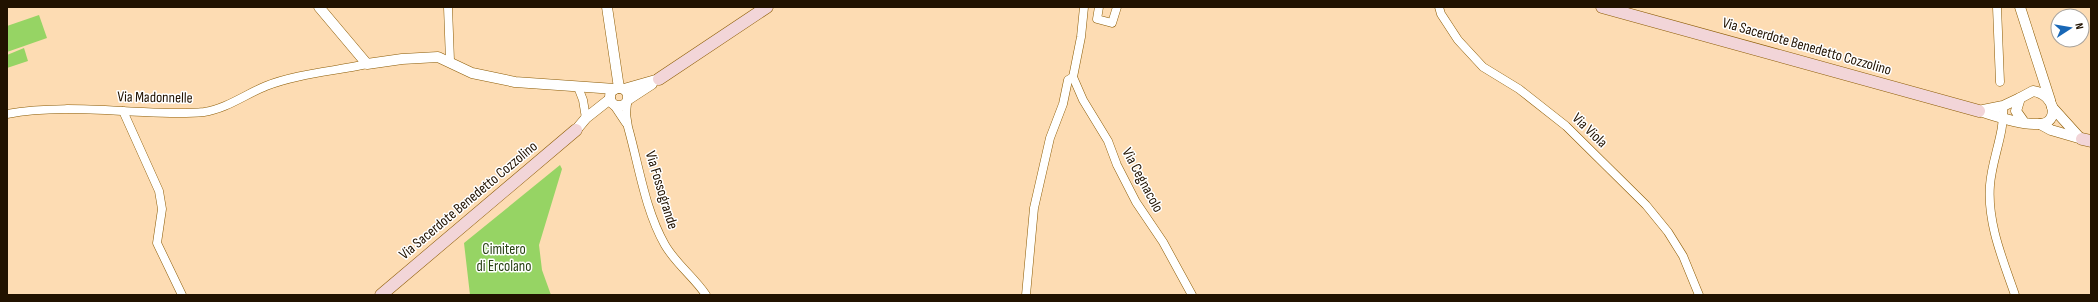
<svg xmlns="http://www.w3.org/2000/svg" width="2098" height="302" font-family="'Sofia Sans Condensed',sans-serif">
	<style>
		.green { fill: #96d464 }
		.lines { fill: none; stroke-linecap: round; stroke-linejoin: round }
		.minor-casing { stroke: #8c5b04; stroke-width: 9 }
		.tertiary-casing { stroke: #8c5b04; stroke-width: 11 }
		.secondary-casing { stroke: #8c5b04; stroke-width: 13 }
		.minor { stroke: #fff; stroke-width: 8 }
		.tertiary { stroke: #fff; stroke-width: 10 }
		.secondary { stroke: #f2d5d8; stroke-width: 12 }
		.labels { text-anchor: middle; stroke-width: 3; stroke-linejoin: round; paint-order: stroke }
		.street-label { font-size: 15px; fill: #211200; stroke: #fff }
		.park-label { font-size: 15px; fill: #284113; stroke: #fff }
	</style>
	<rect width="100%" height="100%" fill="#fddcb3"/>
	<!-- green -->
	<g class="green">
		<polygon points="39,15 47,38 7,52 7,26"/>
		<polygon points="24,48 28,61 7,68 7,55"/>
		<polygon points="560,165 562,169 539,245 542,270 551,295 470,295 464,243"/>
	</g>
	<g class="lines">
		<!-- minor casing -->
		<g class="minor-casing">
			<g id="minor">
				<polyline points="448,7 450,61"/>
				<polyline points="1099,7 1097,19 1112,23 1117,7"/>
				<polyline points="1439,7 1441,14 1458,40 1483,67 1519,89 1566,126 1646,205 1668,232 1683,256 1699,295"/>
				<polyline points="1997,7 2000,82"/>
				<polyline points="1073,77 1083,100 1108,141 1117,165 1136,202 1163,242 1192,295"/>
				<polyline points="578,87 583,100 586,118"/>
				<path d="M 627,103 L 626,114 L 628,127 C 639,166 645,210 665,245 C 676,264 694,277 706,295"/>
				<polyline points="614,105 626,123"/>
				<path d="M 2003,106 C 2005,133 1992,158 1990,185 C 1987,223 2003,260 2015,295"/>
				<polyline points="123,111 159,191 162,209 157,243 182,295"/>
				<path d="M 7,114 C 45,107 84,109 122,111 C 150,112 177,115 204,112 C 226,109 246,94 266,86 C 296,74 335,71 367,64"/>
				<polyline points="1026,295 1034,208 1050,138 1063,104 1068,80 1073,77 1081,37 1084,7"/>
			</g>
		</g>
		<!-- tertiary casing -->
		<g class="tertiary-casing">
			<g id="tertiary">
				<polyline points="319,7 367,64 402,59 438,57 472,73 515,82 615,89"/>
				<polyline points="607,7 619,88"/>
				<polyline points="2020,7 2050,100"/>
				<circle cx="619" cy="97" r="9"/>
				<polyline points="624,89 659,79"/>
				<polyline points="629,99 652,84"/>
				<polyline points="2052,107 2080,138"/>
				<polyline points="1983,110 2003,106 2020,98"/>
				<path d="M 1979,111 C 1996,116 2021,125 2039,124 C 2060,124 2056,94 2033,91 L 2020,98 L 2016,111 L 2023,121"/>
				<polyline points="2040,124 2051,130 2082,139"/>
				<polyline points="576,130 586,118 610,99"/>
			</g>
		</g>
		<!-- secondary casing -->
		<g class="secondary-casing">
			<g id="secondary">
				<polyline points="1602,7 1979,111"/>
				<polyline points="659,79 767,7"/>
				<polyline points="2082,139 2091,141"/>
				<polyline points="381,295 576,130"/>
			</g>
		</g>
		<!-- minor -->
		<use href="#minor" class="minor"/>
		<!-- tertiary -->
		<use href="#tertiary" class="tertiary"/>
		<!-- secondary -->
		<use href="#secondary" class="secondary"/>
	</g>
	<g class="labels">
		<!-- street labels -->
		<g class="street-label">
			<text transform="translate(1807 46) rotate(16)" y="5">Via Sacerdote Benedetto Cozzolino</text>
			<text transform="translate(155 97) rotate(1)" y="5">Via Madonnelle</text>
			<text transform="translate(1590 130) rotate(44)" y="5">Via Viola</text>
			<text transform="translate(1143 180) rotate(62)" y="5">Via Cegnacolo</text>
			<text transform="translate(662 190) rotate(73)" y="5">Via Fossogrande</text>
			<text transform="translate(468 200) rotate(-40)" y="5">Via Sacerdote Benedetto Cozzolino</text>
		</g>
		<!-- park labels -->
		<g class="park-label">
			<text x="504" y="254">Cimitero<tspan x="504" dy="17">di Ercolano</tspan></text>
		</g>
	</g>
	<!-- border -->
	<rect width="2098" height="302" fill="none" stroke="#211200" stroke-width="16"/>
	<!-- north arrow -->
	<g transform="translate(2070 28) rotate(78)"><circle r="19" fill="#ffffff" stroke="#a6a099"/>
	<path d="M0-3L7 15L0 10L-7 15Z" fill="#1867b6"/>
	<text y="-6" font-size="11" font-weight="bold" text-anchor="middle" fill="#211200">N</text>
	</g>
</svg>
